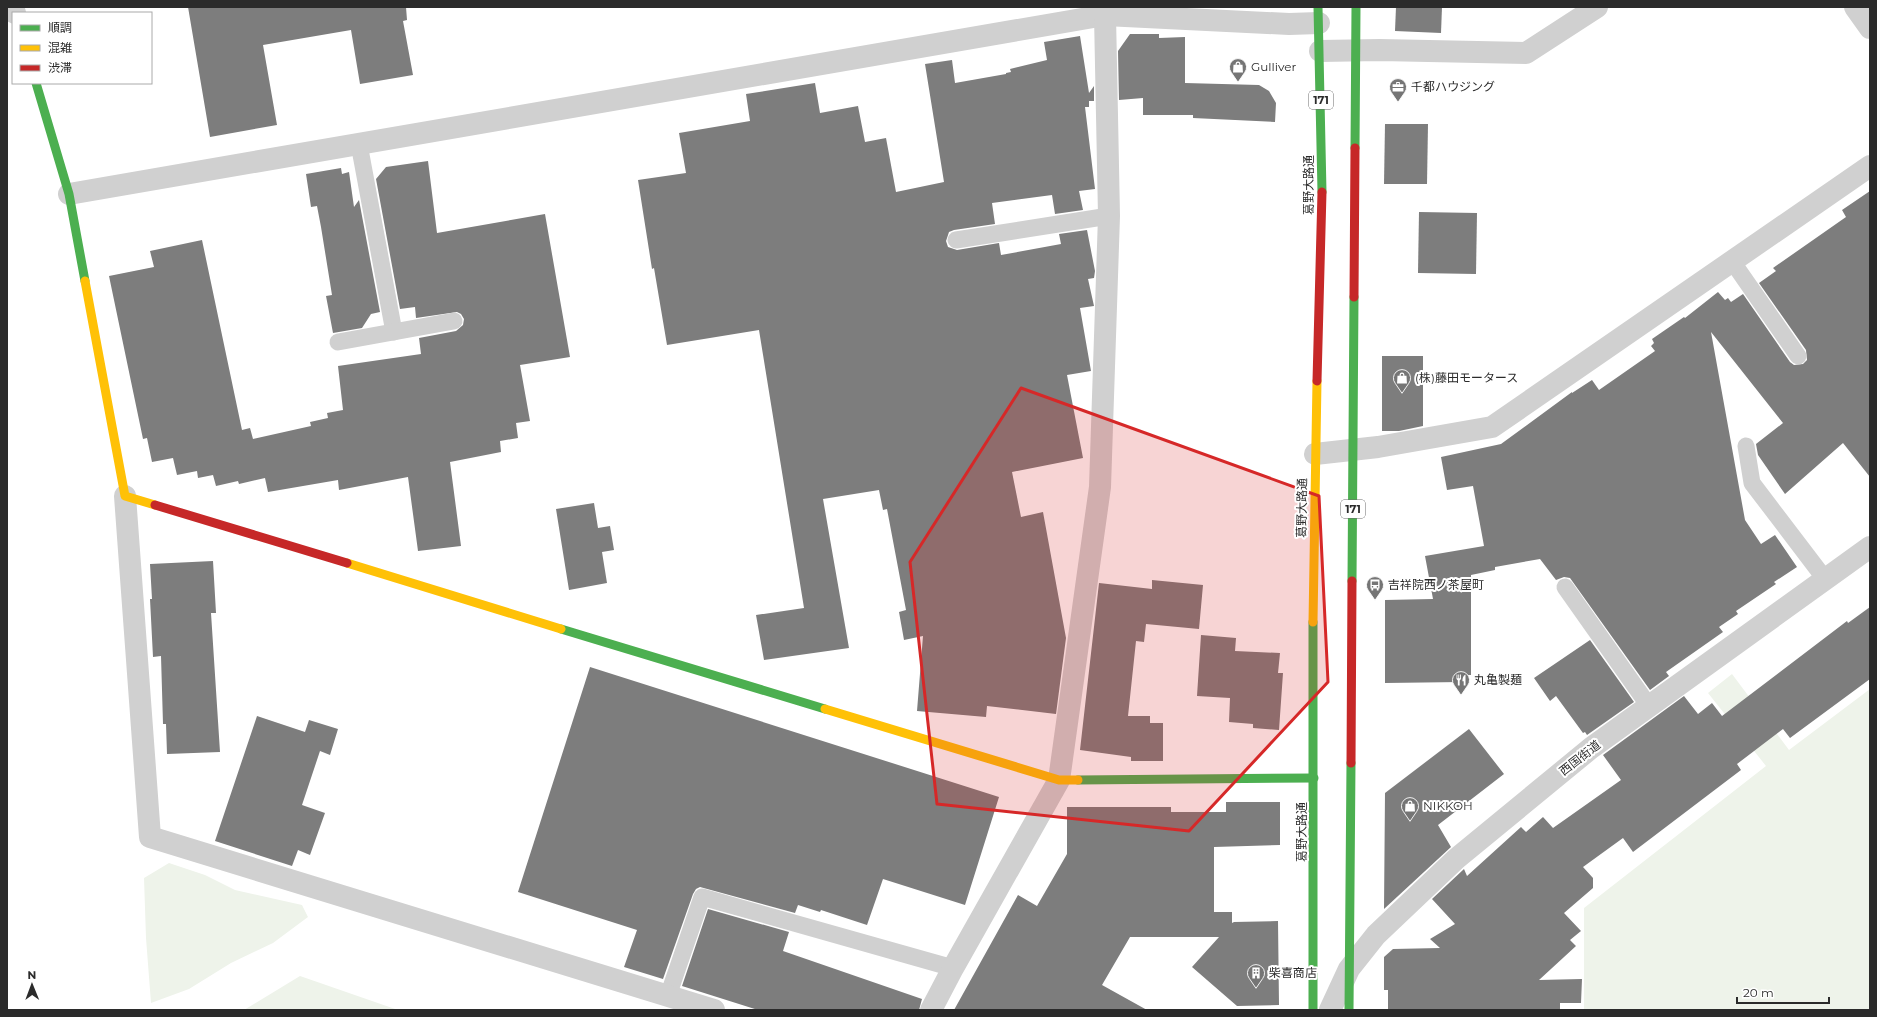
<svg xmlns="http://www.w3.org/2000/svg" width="1877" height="1017" font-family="Montserrat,'Noto Sans JP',sans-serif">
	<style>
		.green { fill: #eef3ea }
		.building { fill: #7d7d7d }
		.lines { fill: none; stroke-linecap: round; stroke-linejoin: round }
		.lane { stroke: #d0d0d0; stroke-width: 17 }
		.street { stroke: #d0d0d0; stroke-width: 22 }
		.fast { stroke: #4caf50; stroke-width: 9 }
		.slow { stroke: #ffc107; stroke-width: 9 }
		.jam { stroke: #c62828; stroke-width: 9 }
		.marked { fill: #d62828; fill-opacity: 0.2; stroke: #d62828; stroke-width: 3; stroke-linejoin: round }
		.labels { text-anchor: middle; stroke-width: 4; stroke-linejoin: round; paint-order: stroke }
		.shield { fill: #fff; stroke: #6b6b6b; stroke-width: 1 }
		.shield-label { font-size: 11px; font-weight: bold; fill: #2b2b2b }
		.poi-label { font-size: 12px; fill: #2b2b2b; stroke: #fff; text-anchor: start }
		.street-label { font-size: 12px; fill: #2b2b2b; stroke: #fff }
	</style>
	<rect width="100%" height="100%" fill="#fff"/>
	<!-- green -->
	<g class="green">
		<polygon points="1732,674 1789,750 1870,689 1870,1010 1584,1010 1584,908 1766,766 1708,693"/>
		<polygon points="169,863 205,875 235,890 302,905 308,917 273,943 231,963 189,989 151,1003 146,938 144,878"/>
		<polygon points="300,976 398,1010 244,1010"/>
	</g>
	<!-- building -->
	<g class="building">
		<polygon points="188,7 406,7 407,20 403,21 413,75 360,84 351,30 263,45 277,125 210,137"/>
		<polygon points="1396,7 1442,7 1441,33 1395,31"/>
		<polygon points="1130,34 1159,34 1159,38 1185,37 1185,83 1259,85 1269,91 1276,103 1275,122 1193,118 1193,115 1143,115 1143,98 1119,100 1118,51"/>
		<polygon points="1080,36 1089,93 1094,86 1094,101 1089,101 1089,107 1085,107 1095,189 1079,191 1083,210 1055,214 1052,195 992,203 995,224 954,230 949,232 946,241 948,247 957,250 999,243 1001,255 1061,244 1059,234 1087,230 1095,271 1094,278 1088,279 1094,306 1080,308 1091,371 1067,375 1083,458 1012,472 1021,517 1043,512 1066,638 1056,714 987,706 986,717 917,711 923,636 904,640 899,612 906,610 887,509 883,510 879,490 823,499 849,648 764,660 756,615 804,608 759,330 667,345 654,268 652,269 638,180 686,173 679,133 750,121 746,94 815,83 820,113 858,106 865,142 886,138 896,192 944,182 925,64 952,60 955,83 1006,74 1006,73 1011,72 1010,69 1047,60 1044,42"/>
		<polygon points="1385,124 1428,124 1427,184 1384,184"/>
		<polygon points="428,161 437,233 545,214 570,357 520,365 530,421 516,423 518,438 500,441 501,452 450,462 461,546 418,551 408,477 339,490 338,480 268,492 265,478 239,484 238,481 216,486 213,475 198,478 197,471 177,475 173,458 152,462 147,438 143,439 109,276 154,267 150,251 202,240 242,430 250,428 253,439 311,426 310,422 328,418 327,413 343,410 338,366 421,354 419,338 456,331 463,325 464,319 461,314 457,312 416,318 415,307 400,309 376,179 386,167"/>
		<polygon points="341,168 342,174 349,172 354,207 359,200 380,312 371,314 362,328 333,333 326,296 332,295 321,227 317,206 311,207 306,174"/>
		<polygon points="1870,191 1870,477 1843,443 1785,494 1758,455 1756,444 1783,423 1711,332 1745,520 1761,544 1775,535 1797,567 1774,582 1776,584 1736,611 1738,614 1719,627 1723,632 1666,672 1669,676 1650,690 1570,578 1564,577 1556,580 1540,559 1495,567 1495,570 1471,575 1471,675 1462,675 1462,682 1385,683 1385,600 1433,599 1425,556 1484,546 1473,486 1447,490 1441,457 1501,444 1572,392 1572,393 1592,380 1599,390 1655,351 1651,346 1654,343 1652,339 1684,317 1685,318 1718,292 1725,300 1728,298 1731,302 1743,294 1790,362 1794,365 1803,364 1807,360 1806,350 1759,283 1776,271 1773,268 1846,217 1842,210"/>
		<polygon points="1419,212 1477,213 1476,274 1418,273"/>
		<polygon points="1382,356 1423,356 1423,426 1399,431 1382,431"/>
		<polygon points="594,503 598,528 610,526 614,550 602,552 607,583 569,590 556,509"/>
		<polygon points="213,561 216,613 211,613 220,752 167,754 166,724 163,724 161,656 153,657 150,599 152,599 150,564"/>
		<polygon points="1152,580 1203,585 1199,629 1146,624 1144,642 1136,641 1128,716 1150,716 1150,723 1163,723 1163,761 1131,761 1131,757 1080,750 1099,583 1152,589"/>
		<polygon points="1870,607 1870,679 1790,738 1783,729 1737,764 1741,770 1633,852 1623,838 1583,867 1593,878 1593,888 1564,913 1581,931 1570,940 1576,946 1539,980 1582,979 1581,1003 1560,1003 1560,1010 1388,1010 1388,990 1384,990 1384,957 1393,949 1440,948 1430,939 1455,924 1432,899 1464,869 1467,876 1521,827 1526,832 1543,817 1553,828 1621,780 1603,755 1684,696 1698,714 1712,703 1722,716 1847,621 1848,623"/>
		<polygon points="1201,635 1236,638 1235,651 1280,653 1278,673 1283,673 1279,730 1253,728 1253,724 1229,722 1230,698 1197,696"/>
		<polygon points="1590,640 1634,702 1587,735 1585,732 1583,733 1556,696 1550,701 1534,678"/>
		<polygon points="590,667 999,797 965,905 883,879 867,925 821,910 820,912 798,905 795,913 700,887 696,889 693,894 663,979 624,967 637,930 518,892"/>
		<polygon points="257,716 305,732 309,720 338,729 330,755 320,751 302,805 325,813 310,855 298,850 292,866 215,841"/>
		<polygon points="1469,729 1504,774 1438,825 1451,847 1384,909 1385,793"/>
		<polygon points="1226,802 1280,802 1280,845 1214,847 1214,912 1232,912 1232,923 1234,922 1278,921 1279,1005 1237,1006 1192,967 1219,937 1130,937 1102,985 1147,1010 954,1010 1018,895 1037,906 1067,854 1067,807 1171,807 1171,812 1226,812"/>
		<polygon points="708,909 789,932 783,951 922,999 919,1010 758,1010 682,986"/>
	</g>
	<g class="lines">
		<!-- lane -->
		<g class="lane">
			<polyline points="359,144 394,332"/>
			<polyline points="956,240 1109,216"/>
			<polyline points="1732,261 1798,356"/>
			<polyline points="338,342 454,321"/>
			<polyline points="1746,446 1752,483 1825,579"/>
			<polyline points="1565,587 1649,706"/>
			<polyline points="668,996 702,897 953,968"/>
		</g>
		<!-- street -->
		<g class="street">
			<polyline points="13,7 15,13"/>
			<polyline points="1855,7 1870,28"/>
			<polyline points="1320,51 1380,50 1526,53 1597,7"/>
			<polyline points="69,194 1105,15 1289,24 1319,23"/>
			<polyline points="1315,454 1378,447 1492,427 1870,166"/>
			<polyline points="125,496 150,837 714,1010"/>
			<polyline points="931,1010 953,968 1059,780 1100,487 1109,216 1105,15"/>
			<polyline points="1330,1010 1349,969 1376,935 1456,859 1591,748 1870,547"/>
		</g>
		<!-- fast -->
		<g class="fast">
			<polyline points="1318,7 1322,192"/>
			<polyline points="36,83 69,194 85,281"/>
			<polyline points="1355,148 1356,7"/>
			<polyline points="1352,581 1354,297"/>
			<polyline points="561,629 825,709"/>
			<polyline points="1078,780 1314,778"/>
			<polyline points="1313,1010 1313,622"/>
			<polyline points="1349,1010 1351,763"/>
		</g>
		<!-- slow -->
		<g class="slow">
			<polyline points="85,281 125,496 155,505"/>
			<polyline points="347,563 561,629"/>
			<polyline points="1313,622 1317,381"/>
			<polyline points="825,709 1059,780 1078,780"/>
		</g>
		<!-- jam -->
		<g class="jam">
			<polyline points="1354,297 1355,148"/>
			<polyline points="1317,381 1322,192"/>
			<polyline points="155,505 347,563"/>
			<polyline points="1351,763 1352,581"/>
		</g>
	</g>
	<!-- marked area -->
	<path class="marked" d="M 1021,388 L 1319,496 L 1328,682 L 1189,831 L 937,804 L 910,562 Z"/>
	<!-- icons -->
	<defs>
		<g id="shop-pin" transform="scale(0.9)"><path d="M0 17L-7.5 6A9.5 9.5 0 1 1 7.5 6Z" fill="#757575" stroke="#fff"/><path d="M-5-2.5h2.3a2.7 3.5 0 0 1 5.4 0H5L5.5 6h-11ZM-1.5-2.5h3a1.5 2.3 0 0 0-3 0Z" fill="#fff"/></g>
		<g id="office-pin" transform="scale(0.9)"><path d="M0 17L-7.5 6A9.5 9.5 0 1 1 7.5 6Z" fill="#757575" stroke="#fff"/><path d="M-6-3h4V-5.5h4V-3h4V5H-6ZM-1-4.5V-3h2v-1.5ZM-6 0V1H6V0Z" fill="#fff"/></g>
		<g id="bus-pin" transform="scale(0.9)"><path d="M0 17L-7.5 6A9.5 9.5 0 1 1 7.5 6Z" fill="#757575" stroke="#fff"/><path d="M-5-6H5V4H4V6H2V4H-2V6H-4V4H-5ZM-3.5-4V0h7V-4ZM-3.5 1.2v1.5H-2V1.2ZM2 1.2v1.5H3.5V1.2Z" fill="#fff"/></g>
		<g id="restaurant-pin" transform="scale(0.9)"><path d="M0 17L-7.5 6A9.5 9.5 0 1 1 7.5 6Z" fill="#757575" stroke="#fff"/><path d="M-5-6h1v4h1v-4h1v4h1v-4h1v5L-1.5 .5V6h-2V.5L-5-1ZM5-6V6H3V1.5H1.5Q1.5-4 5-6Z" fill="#fff"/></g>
		<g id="building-pin" transform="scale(0.9)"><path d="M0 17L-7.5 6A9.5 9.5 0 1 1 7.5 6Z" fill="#757575" stroke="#fff"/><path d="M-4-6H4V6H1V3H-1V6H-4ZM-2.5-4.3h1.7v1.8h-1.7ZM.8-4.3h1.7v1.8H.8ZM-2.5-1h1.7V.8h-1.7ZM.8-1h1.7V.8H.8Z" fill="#fff"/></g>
	</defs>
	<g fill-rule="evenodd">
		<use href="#shop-pin" x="1238" y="67"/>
		<use href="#office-pin" x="1398" y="87"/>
		<use href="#shop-pin" x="1402" y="378"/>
		<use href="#bus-pin" x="1375" y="585"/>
		<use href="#restaurant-pin" x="1461" y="680"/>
		<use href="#shop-pin" x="1410" y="806"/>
		<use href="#building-pin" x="1256" y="973"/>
	</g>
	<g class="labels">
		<!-- shield labels -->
		<g class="shield">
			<rect x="1309" y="91" width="24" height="18" rx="3"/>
			<rect x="1341" y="500" width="24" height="18" rx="3"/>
		</g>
		<g class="shield-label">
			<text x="1321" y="104">171</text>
			<text x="1353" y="513">171</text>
		</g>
		<!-- poi labels -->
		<g class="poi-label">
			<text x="1251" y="71">Gulliver</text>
			<text x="1411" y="91">千都ハウジング</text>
			<text x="1415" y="382">(株)藤田モータース</text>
			<text x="1388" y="589">吉祥院西ノ茶屋町</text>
			<text x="1474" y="684">丸亀製麺</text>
			<text x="1423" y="810">NIKKOH</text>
			<text x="1269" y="977">柴喜商店</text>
		</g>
		<!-- street labels -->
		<g class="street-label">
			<text transform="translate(1309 185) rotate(-90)" y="4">葛野大路通</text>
			<text transform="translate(1302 508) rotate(-89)" y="4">葛野大路通</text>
			<text transform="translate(1580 758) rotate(-38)" y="4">西国街道</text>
			<text transform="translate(1302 832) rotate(-90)" y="4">葛野大路通</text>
		</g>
	</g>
	<!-- border -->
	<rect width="1877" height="1017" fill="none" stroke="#2b2b2b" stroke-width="16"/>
	<!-- legend -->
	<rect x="12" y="12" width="140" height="72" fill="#ffffff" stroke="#aaaaaa"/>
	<rect x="20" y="25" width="20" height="6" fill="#4caf50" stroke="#aaaaaa"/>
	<text x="48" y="32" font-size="12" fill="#2b2b2b">順調</text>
	<rect x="20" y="45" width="20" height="6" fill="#ffc107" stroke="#aaaaaa"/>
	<text x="48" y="52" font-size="12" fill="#2b2b2b">混雑</text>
	<rect x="20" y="65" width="20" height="6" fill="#c62828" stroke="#aaaaaa"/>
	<text x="48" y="72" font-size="12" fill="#2b2b2b">渋滞</text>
	<!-- north arrow -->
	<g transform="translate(32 985) rotate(359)" stroke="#ffffff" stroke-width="3" paint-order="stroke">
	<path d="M0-3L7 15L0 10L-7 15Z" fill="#2b2b2b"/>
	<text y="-6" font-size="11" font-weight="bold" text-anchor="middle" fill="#2b2b2b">N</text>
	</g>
	<!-- scale -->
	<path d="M1737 997v6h92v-6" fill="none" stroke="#2b2b2b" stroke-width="2"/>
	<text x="1743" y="997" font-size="12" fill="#2b2b2b" stroke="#ffffff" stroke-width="3" paint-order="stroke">20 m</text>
</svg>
